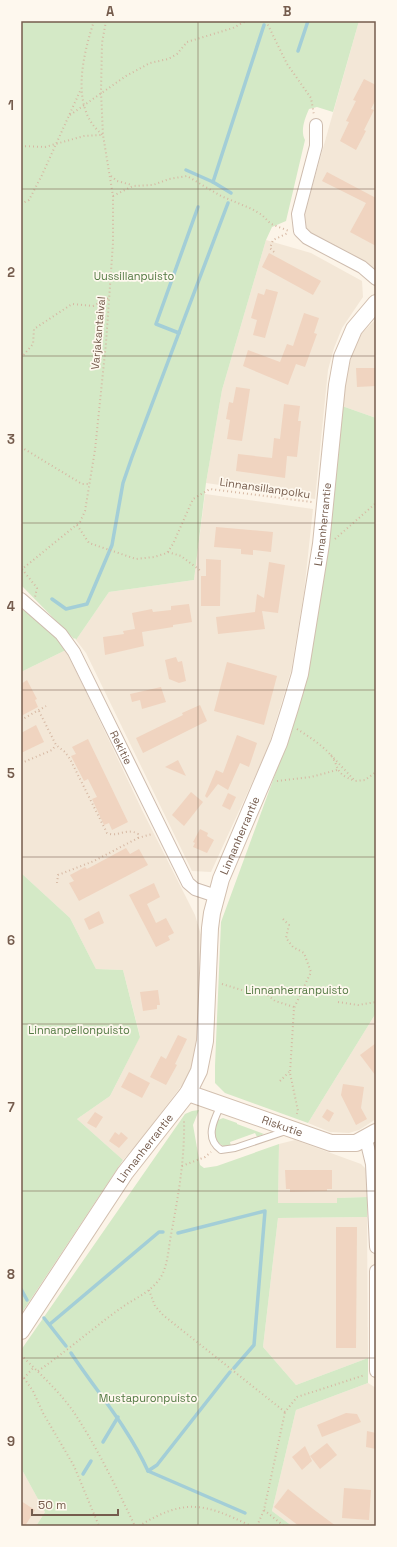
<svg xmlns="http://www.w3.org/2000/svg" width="397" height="1547" font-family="'Space Grotesk',sans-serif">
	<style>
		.residential { fill: #f3e7d7 }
		.green { fill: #d4e9c6 }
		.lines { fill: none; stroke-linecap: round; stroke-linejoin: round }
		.stream { stroke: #a3ced7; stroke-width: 3.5 }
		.building { fill: #f0d4c0 }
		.lane-casing { stroke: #cebcae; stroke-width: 8 }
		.street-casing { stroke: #cebcae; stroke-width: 14 }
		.secondary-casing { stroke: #d2bfaf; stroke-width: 18 }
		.path { stroke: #d6b8a3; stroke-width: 2; stroke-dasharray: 1 3; stroke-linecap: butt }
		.lane { stroke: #fff; stroke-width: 6 }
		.street { stroke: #fff; stroke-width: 12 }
		.secondary { stroke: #fff; stroke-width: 16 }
		.grid { fill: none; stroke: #755c4d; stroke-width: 1; stroke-opacity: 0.55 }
		.labels { text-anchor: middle; stroke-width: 3.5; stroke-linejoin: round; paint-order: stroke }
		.park-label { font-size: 11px; fill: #547a44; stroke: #fef8ee }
		.street-label { font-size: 11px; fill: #755c4d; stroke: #fef8ee }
		.neatline { fill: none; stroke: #755c4d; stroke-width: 1.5 }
		.grid-label { font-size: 13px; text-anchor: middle; font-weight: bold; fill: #755c4d }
	</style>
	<rect width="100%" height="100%" fill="#fcf4e8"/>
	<!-- residential -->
	<g class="residential">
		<polygon points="359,21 376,21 376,270 307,232 303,219"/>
		<polygon points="266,240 311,253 362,281 363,297 342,328 334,348 328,370 315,499 206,483 222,390"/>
		<polygon points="376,319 376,418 342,406 347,372 358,337"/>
		<polygon points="205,494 313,509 304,592 291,671 268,748 211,872 192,871 86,653 76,640 109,592 194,580"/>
		<polygon points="70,648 77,673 142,810 195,915 202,938 199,1042 195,1068 138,1143 123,1160 77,1119 110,1096 140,1036 123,970 96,969 70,918 21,873 21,672"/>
		<polygon points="376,1013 376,1119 359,1130 349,1133 330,1132 308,1123"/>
		<polygon points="295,1140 361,1164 366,1169 368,1176 367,1197 337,1198 337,1203 278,1203 279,1144"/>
		<polygon points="367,1217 368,1358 296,1385 263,1347 278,1218"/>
		<polygon points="368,1383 376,1388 376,1526 292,1526 272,1511 296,1410"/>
		<polygon points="21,1468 45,1512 36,1526 21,1526"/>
	</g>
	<!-- green -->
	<g class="green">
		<path d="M 21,21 L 359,21 L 333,112 L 317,107 L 309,109 C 305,118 300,131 305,140 L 286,221 L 272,227 L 266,240 L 222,390 L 206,483 L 194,580 L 109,592 L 76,640 L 75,638 L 74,639 L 21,585 Z"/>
		<polygon points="342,406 376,418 376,1013 308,1123 225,1093 215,1083 215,1066 221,922 291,731"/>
		<polygon points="21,608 70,648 21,672"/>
		<polygon points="21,873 70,918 96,969 123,970 140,1037 110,1096 77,1119 123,1160 21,1314"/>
		<polygon points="199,1110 193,1125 200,1165 204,1168 217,1166 279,1144 278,1203 337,1203 337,1198 367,1197 367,1217 278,1218 263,1347 296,1385 368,1358 368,1383 296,1410 272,1511 292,1526 36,1526 45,1512 21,1468 21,1350 185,1114 192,1111"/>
		<path d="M 223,1118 L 237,1123 L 237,1124 L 264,1134 L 257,1137 L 255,1133 L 230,1142 L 231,1146 L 223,1146 C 213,1140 212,1129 218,1120 Z"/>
	</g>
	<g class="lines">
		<!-- stream -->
		<g class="stream">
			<polyline points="298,51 308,21"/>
			<polyline points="186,170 213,182 231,193"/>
			<polyline points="213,182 264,25"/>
			<polyline points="179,333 156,324 198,207"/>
			<polyline points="52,599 66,609 87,604 112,545 123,483 132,457 228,203"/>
			<polyline points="178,1233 265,1211 254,1345 234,1368"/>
			<polyline points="21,1289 27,1300"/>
			<polyline points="44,1318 66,1346"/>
			<polyline points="50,1324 159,1232 163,1232"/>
			<path d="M 71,1353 C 97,1392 128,1427 148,1471 L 245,1513"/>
			<polyline points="103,1442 118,1417"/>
			<polyline points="148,1471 157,1465 230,1372"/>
			<polyline points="83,1474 91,1461"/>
		</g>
	</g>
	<!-- building -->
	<g class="building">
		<polygon points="364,79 376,85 376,99 371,109 374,110 364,130 366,131 356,150 340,141 349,122 346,121 356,101 353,100"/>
		<polygon points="327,172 376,198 376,246 350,232 366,203 322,181"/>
		<polygon points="269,253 321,281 313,295 262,267"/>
		<polygon points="266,289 278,292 265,338 253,335 257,320 251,318 258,293 264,295"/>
		<polygon points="304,313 319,318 314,333 317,334 305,367 296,364 288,385 243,366 248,350 280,362 287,344 293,346"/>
		<polygon points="356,368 376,368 376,386 357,387"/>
		<polygon points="236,387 250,389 242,441 227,439 230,420 226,419 229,402 233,403"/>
		<polygon points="284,404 300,406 298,421 301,421 297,457 287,456 285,478 236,471 238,454 272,458 274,438 280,439"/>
		<polygon points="216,527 273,532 271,552 253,550 253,555 241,554 241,549 214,547"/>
		<polygon points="206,559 221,560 220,606 201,606 201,576 206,576"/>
		<polygon points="269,562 285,565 278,613 262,611 265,629 218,634 216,617 255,612 257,594 264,598"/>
		<polygon points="189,604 192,622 173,625 173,627 142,632 144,646 105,655 103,637 124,634 123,631 135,629 132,613 152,609 153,612 171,610 171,606"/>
		<polygon points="176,657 178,662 182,661 186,681 179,683 169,679 165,660"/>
		<polygon points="227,662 277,676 264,725 214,711"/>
		<polygon points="27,680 37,699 35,700 38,707 21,716 21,684"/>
		<polygon points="161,687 166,702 142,709 140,700 132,702 130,694"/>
		<polygon points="200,705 207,721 143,753 136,738 183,715 182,713"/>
		<polygon points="36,725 44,742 21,753 21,733"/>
		<polygon points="237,735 257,743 249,767 240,763 228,790 218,784 207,798 205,796 216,770 223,773"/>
		<polygon points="88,739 128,822 112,830 109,823 104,825 92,799 97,797 88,779 84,781 71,756 76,754 72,747"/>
		<polygon points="178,760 186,776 165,767"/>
		<polygon points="191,792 203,802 184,826 172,815"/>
		<polygon points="228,793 236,797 230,810 222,806"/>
		<polygon points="200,829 208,833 207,836 214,840 207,853 193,847 195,843 193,842"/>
		<polygon points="126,848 130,854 139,849 148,865 79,901 69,883 74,881 70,875 85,867 87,869"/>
		<polygon points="154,883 160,897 147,904 156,923 166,918 174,933 168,936 170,940 156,947 129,895"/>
		<polygon points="99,911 104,923 89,930 84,919"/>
		<polygon points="158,990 160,1005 157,1005 157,1009 143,1011 140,992"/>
		<polygon points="178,1035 187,1039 175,1064 177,1065 166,1085 150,1077 161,1056 166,1059"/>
		<polygon points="376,1043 376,1076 360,1055"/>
		<polygon points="129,1072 150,1083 142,1098 121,1087"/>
		<polygon points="343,1084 364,1087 361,1108 367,1119 356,1125 341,1095"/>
		<polygon points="327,1109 334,1113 329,1122 322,1117"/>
		<polygon points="95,1112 103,1117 96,1128 87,1123"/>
		<polygon points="115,1132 119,1135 121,1132 128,1138 119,1148 109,1141"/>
		<polygon points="285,1170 332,1170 332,1189 327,1189 327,1191 290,1192 290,1189 286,1189"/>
		<polygon points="336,1227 357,1227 356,1348 336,1348"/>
		<polygon points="346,1413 357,1414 361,1422 322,1437 317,1425"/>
		<polygon points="367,1431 376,1433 376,1449 366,1447"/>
		<polygon points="327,1443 337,1455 320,1469 310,1456"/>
		<polygon points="305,1446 312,1461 302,1470 292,1457"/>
		<polygon points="344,1488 371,1490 369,1520 342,1518"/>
		<polygon points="288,1489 313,1509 336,1526 299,1526 274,1507"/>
		<polygon points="21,1501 35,1510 25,1526 21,1526"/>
	</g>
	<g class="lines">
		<!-- lane casing -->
		<g class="lane-casing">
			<path id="lane" d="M 221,1105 C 214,1120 204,1138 221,1150 L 235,1148 L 286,1131"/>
		</g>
		<!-- street casing -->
		<g class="street-casing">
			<g id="street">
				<polyline points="316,125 316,146 298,214 300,231 307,238 362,267 376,279"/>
				<path id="s1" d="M 21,599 L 61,634 L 74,652 L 188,883 L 195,889 L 216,896"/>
				<polyline points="366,1139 372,1164 376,1247"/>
				<polyline points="376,1271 376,1371"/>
			</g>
		</g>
		<!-- secondary casing -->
		<g class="secondary-casing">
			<g id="secondary">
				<path id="s2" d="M 188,1093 L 331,1143 L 356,1143 L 376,1132"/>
				<path id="s3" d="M 21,1331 L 125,1173 L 188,1093 L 199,1071 L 205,1041 L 210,928 L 212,913 L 221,879 L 279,743 L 290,708 L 300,674 L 321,544 L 337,385 L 342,357 L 354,329 L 376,303"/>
			</g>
		</g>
		<!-- path -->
		<g class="path">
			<path d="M 94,21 C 83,55 69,109 103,135"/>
			<polyline points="266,21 287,64 311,98 314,115"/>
			<polyline points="70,115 126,76 150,63 168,59 177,54 187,42 233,28 246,21"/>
			<polyline points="21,146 45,147 84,136 101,135"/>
			<polyline points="111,176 117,181 132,185"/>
			<polyline points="113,196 133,186 153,185 169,179 187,176 221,196 252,209 262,215 271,224 289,231"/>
			<polyline points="21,204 29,200 42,175 81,89"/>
			<polyline points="274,252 270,248 273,240 288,233"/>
			<polyline points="21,358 33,344 34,329 72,304 93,306 109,298"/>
			<polyline points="21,447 82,484 90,484"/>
			<polyline points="77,525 89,543 136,559 154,557 167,553 173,544 193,499 210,489 312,502"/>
			<polyline points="335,539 376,503"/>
			<polyline points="168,552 181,556 201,571"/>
			<polyline points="22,569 37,588 35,597"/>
			<polyline points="21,570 80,522 85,511 95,450 106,343 113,243 113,196 103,135 101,92 102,43 106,21"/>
			<path d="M 39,711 L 56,745 L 65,752 L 70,759 L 107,833 C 117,838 127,827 138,834 L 138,838 L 94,861 L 58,875 L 57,883"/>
			<polyline points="21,720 46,706"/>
			<path d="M 297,729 C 308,736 319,743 328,752 C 342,767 331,772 355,781"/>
			<polyline points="331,755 355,781 365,780 376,772"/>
			<polyline points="21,761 24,762 52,750 56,745"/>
			<polyline points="277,781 311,777 337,770"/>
			<polyline points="138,838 152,834"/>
			<polyline points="283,919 289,925 286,938 293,947 304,953 311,972 294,1008 290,1073 298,1111 296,1116"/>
			<polyline points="222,984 245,991 264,992 275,1001 294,1007"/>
			<polyline points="338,1002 358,1005 376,1002"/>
			<polyline points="280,1081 289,1072"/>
			<polyline points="182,1166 205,1157 211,1152"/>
			<polyline points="149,1290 155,1306 163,1315 285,1412 297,1397 365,1375"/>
			<path d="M 21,1355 C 39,1373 58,1390 73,1411 C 97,1447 116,1487 135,1526"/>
			<path d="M 38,1371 C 67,1351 93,1328 121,1308 C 133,1299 148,1294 158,1281 C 168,1269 168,1250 171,1235 C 178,1197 185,1159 184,1120"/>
			<polyline points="21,1375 24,1378 34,1367"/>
			<polyline points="24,1378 33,1391 43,1413 74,1466 99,1526"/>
			<polyline points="264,1510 284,1526"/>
			<path d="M 139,1526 C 185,1498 204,1503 251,1526"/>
			<polyline points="257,1526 264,1510 285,1412"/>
		</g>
		<!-- lane -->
		<use href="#lane" class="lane"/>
		<!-- street -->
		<use href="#street" class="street"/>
		<!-- secondary -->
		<use href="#secondary" class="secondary"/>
	</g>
	<!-- grid -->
	<path class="grid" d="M 198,21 L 198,1526M 21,189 L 376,189M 21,356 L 376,356M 21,523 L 376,523M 21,690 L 376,690M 21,857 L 376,857M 21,1024 L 376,1024M 21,1191 L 376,1191M 21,1358 L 376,1358"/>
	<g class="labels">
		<!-- park labels -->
		<g class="park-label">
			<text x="134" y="280">Uussillanpuisto</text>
			<text x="297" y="994">Linnanherranpuisto</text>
			<text x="79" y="1034">Linnanpellonpuisto</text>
			<text x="148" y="1402">Mustapuronpuisto</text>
		</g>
		<!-- street labels -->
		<g class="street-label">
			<text transform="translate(98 333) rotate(-85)" y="4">Varjakantaival</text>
			<text transform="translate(265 488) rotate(8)" y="4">Linnansillanpolku</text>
			<text dy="4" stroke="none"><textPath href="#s3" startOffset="881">Linnanherrantie</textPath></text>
			<text dy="4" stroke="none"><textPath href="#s1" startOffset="182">Rekitie</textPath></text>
			<text dy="4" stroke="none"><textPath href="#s3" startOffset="557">Linnanherrantie</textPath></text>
			<text dy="4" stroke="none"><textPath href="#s2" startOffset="100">Riskutie</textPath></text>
			<text dy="4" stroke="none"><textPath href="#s3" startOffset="221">Linnanherrantie</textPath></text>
		</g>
	</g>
	<!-- border -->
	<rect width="397" height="1547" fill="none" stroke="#fef8ee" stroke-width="44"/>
	<!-- scale -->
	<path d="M32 1509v6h86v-6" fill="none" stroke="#755c4d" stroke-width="2"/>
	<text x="38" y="1509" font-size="12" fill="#755c4d" stroke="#fef8ee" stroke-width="3" paint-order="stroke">50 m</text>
	<rect x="22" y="22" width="353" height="1503" class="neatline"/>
	<g class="grid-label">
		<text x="110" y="16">A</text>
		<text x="287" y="16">B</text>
		<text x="11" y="110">1</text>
		<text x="11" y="277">2</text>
		<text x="11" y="444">3</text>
		<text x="11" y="611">4</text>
		<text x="11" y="778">5</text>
		<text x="11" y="945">6</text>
		<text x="11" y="1112">7</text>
		<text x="11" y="1279">8</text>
		<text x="11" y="1446">9</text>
	</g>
</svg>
